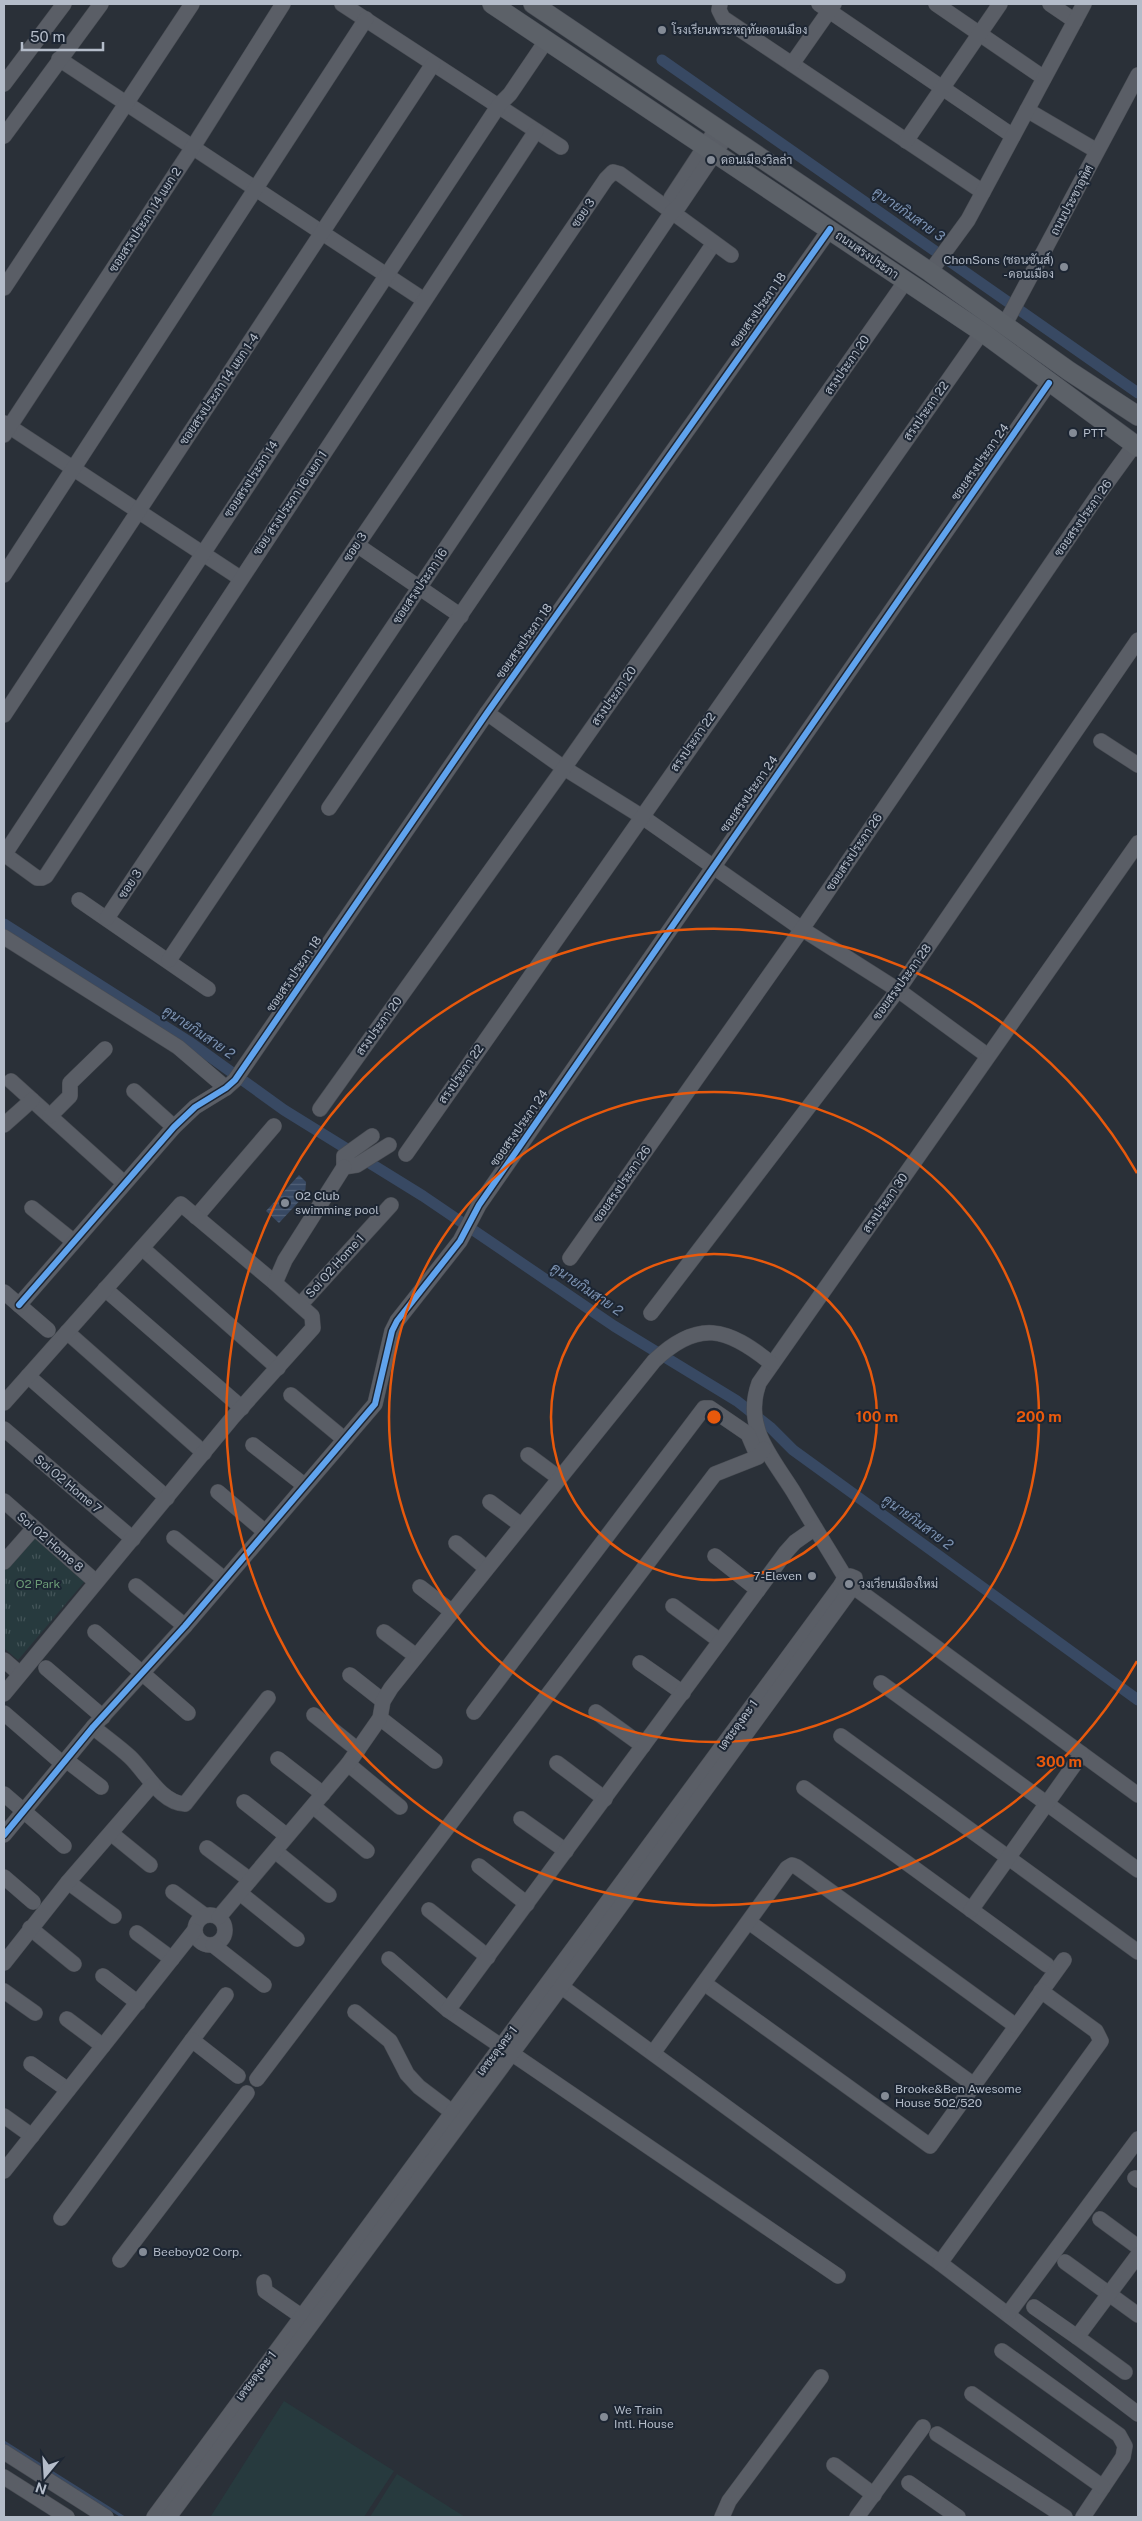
<svg xmlns="http://www.w3.org/2000/svg" width="1142" height="2521" font-family="'Public Sans',Sarabun,sans-serif">
	<style>
		.green { fill: #273a3e }
		.park { fill: url(#park-tufts) }
		.water { fill: url(#water-rules) }
		.lines { fill: none; stroke-linecap: round; stroke-linejoin: round }
		.stream { stroke: #384963; stroke-width: 3 }
		.canal { stroke: #384963; stroke-width: 11 }
		.minor-casing { stroke: #484c53; stroke-width: 16 }
		.major-casing { stroke: #484c55; stroke-width: 20 }
		.minor { stroke: #5a5e66; stroke-width: 15 }
		.major { stroke: #5c6168; stroke-width: 19 }
		.cycleway-casing { stroke: #1d2633; stroke-width: 9 }
		.cycleway { stroke: #60a3ed; stroke-width: 6 }
		.ring { fill: none; stroke: #e8590c; stroke-width: 2.5 }
		.poi-dot { fill: #848b96; stroke: #1d2633; stroke-width: 2 }
		.labels { text-anchor: middle; stroke-width: 4; stroke-linejoin: round; paint-order: stroke }
		.poi-label { font-size: 12px; fill: #b4bcc9; stroke: #1d2633; text-anchor: start }
		.street-label { font-size: 12px; fill: #b4bcc9; stroke: #1d2633 }
		.park-label { font-size: 12px; fill: #6b9a76; stroke: #1d2633 }
		.water-label { font-size: 14px; font-style: italic; fill: #7c92b1; stroke: #1d2633 }
		.centre { fill: #e8590c; stroke: #1d2633; stroke-width: 2.5 }
		.ring-label { font-size: 15px; text-anchor: middle; font-weight: bold; fill: #e8590c; stroke: #1d2633; stroke-width: 4; stroke-linejoin: round; paint-order: stroke }
	</style>
	<defs>
		<pattern id="park-tufts" width="24" height="20" patternUnits="userSpaceOnUse" patternTransform="scale(1.25)"><rect width="24" height="20" fill="#273a3e"/><path d="M3 7l-1-3M5 7V3M7 7l1-3M15 17l-1-3M17 17v-4M19 17l1-3" fill="none" stroke="#445559"/></pattern>
		<pattern id="water-rules" width="6" height="5" patternUnits="userSpaceOnUse" patternTransform="scale(1.25)"><rect width="6" height="5" fill="#384963"/><path d="M0 2.5h6" fill="none" stroke="#526178"/></pattern>
	</defs>
	<rect width="100%" height="100%" fill="#2a3038"/>
	<!-- green -->
	<g class="green">
		<polygon points="284,2401 394,2471 364,2517 211,2516"/>
		<polygon points="397,2474 465,2517 370,2517"/>
	</g>
	<!-- park -->
	<polygon class="park" points="34,1536 85,1581 18,1660 4,1648 4,1571"/>
	<!-- water -->
	<polygon class="water" points="299,1175 306,1182 305,1195 279,1223 266,1211"/>
	<g class="lines">
		<!-- stream -->
		<polyline class="stream" points="4,2442 123,2517"/>
		<!-- canal -->
		<g class="canal">
			<polyline points="662,60 1138,393"/>
			<polyline points="4,924 191,1043 284,1110 423,1196 614,1326 737,1401 770,1427 793,1450 1138,1700"/>
		</g>
		<!-- minor casing -->
		<g class="minor-casing">
			<g id="minor">
				<polyline points="342,4 561,147"/>
				<polyline points="720,4 719,10 723,18 983,192"/>
				<polyline points="819,4 1013,136"/>
				<polyline points="936,4 1044,78"/>
				<polyline points="1050,4 1075,21"/>
				<polyline points="59,59 424,300"/>
				<polyline points="792,64 834,4"/>
				<polyline points="4,84 64,4"/>
				<polyline points="1027,110 1097,151"/>
				<polyline points="4,136 101,4"/>
				<polyline points="906,141 1000,4"/>
				<polyline points="672,212 671,198 717,128"/>
				<polyline points="930,272 968,220 1084,4"/>
				<polyline points="4,288 192,4"/>
				<polyline points="1005,324 1138,75"/>
				<polyline points="4,423 240,578"/>
				<polyline points="4,435 193,147 283,4"/>
				<polyline points="357,545 461,616"/>
				<polyline points="4,575 366,19"/>
				<polyline points="487,713 564,768 641,816 802,929 898,990 988,1056"/>
				<polyline points="4,715 433,64"/>
				<polyline points="1101,741 1138,765"/>
				<polyline points="329,808 714,243"/>
				<polyline points="4,854 37,878 42,878 46,876 536,131"/>
				<polyline points="4,855 499,105 510,94 546,41"/>
				<polyline points="79,900 208,989"/>
				<polyline points="107,918 357,545 606,179 613,172 620,174 731,255"/>
				<polyline points="4,937 178,1047 226,1088"/>
				<polyline points="169,960 672,212 679,206 727,135"/>
				<polyline points="11,1081 124,1183"/>
				<polyline points="134,1091 174,1127"/>
				<polyline points="320,1109 564,768 905,282"/>
				<polyline points="50,1116 70,1096 70,1083 105,1049"/>
				<polyline points="4,1125 32,1100"/>
				<polyline points="372,1136 344,1156 344,1167 357,1165 389,1145"/>
				<polyline points="406,1154 982,332"/>
				<polyline points="32,1208 73,1241"/>
				<polyline points="196,1217 274,1126"/>
				<polyline points="142,1248 278,1368"/>
				<polyline points="570,1258 802,929 1098,495 1135,444"/>
				<polyline points="105,1289 242,1408"/>
				<polyline points="4,1292 48,1330"/>
				<polyline points="19,1305 174,1127 195,1107 226,1088 235,1080 487,713 830,229"/>
				<polyline points="300,1305 391,1205"/>
				<polyline points="651,1313 898,990 1138,640"/>
				<polyline points="67,1332 204,1453"/>
				<polyline points="28,1376 167,1498"/>
				<polyline points="291,1395 344,1439"/>
				<polyline points="4,1403 181,1204 275,1283"/>
				<polyline points="4,1429 133,1539"/>
				<polyline points="253,1445 304,1485"/>
				<polyline points="528,1455 559,1478"/>
				<polyline points="218,1492 264,1531"/>
				<polyline points="4,1501 96,1582"/>
				<polyline points="490,1502 521,1525"/>
				<polyline points="174,1538 224,1579"/>
				<polyline points="456,1543 486,1568"/>
				<polyline points="715,1556 758,1590"/>
				<polyline points="4,1562 34,1528"/>
				<path d="M 845,1577 C 828,1549 810,1520 793,1491 C 771,1456 743,1427 759,1383 L 1138,843"/>
				<polyline points="136,1586 185,1626"/>
				<polyline points="420,1587 451,1611"/>
				<polyline points="855,1588 1138,1795"/>
				<polyline points="673,1606 720,1641"/>
				<polyline points="95,1632 188,1713"/>
				<polyline points="384,1632 416,1656"/>
				<polyline points="4,1660 20,1674"/>
				<polyline points="640,1663 683,1693"/>
				<polyline points="46,1668 103,1717"/>
				<polyline points="350,1675 383,1701"/>
				<polyline points="881,1683 1138,1870"/>
				<polyline points="4,1694 233,1417 313,1328 312,1316 275,1283 285,1260 344,1167"/>
				<polyline points="474,1712 704,1408 710,1408 748,1434 757,1455"/>
				<polyline points="596,1712 643,1746"/>
				<polyline points="4,1713 63,1764"/>
				<polyline points="314,1715 358,1750"/>
				<polyline points="380,1718 435,1761"/>
				<path d="M 93,1727 C 105,1737 118,1746 130,1757 C 145,1771 161,1803 185,1804 L 268,1698"/>
				<polyline points="841,1736 1138,1952"/>
				<polyline points="278,1759 323,1794"/>
				<polyline points="66,1760 101,1787"/>
				<polyline points="557,1763 605,1799"/>
				<polyline points="348,1764 400,1807"/>
				<polyline points="804,1788 1047,1965"/>
				<polyline points="4,1794 64,1846"/>
				<polyline points="244,1802 287,1836"/>
				<polyline points="313,1806 367,1851"/>
				<polyline points="521,1819 566,1851"/>
				<polyline points="112,1834 150,1865"/>
				<polyline points="4,1835 93,1727 185,1626 375,1404 392,1331 397,1321 460,1241 479,1205 1049,383"/>
				<polyline points="207,1848 250,1880"/>
				<polyline points="275,1851 329,1895"/>
				<polyline points="479,1866 527,1904"/>
				<polyline points="4,1877 33,1902"/>
				<polyline points="68,1882 114,1916"/>
				<polyline points="173,1892 204,1915"/>
				<polyline points="240,1893 297,1939"/>
				<polyline points="429,1910 488,1957"/>
				<polyline points="971,1910 1082,1754"/>
				<circle cx="210" cy="1930" r="15"/>
				<path d="M 219,1917 L 348,1764 L 380,1718 L 383,1701 L 391,1688 L 654,1361 C 698,1319 727,1327 772,1364"/>
				<polyline points="749,1922 974,2085"/>
				<polyline points="30,1928 74,1964"/>
				<polyline points="137,1933 172,1959"/>
				<polyline points="213,1945 264,1985"/>
				<polyline points="389,1959 448,2010 838,2276"/>
				<polyline points="4,1963 68,1882 152,1785"/>
				<polyline points="103,1976 138,2003"/>
				<polyline points="555,1982 940,2263 1138,2414"/>
				<polyline points="704,1983 930,2146 1064,1960"/>
				<polyline points="4,1991 35,2013"/>
				<polyline points="448,2010 786,1552 795,1542 815,1528"/>
				<polyline points="355,2012 390,2041 407,2074 419,2087 452,2112"/>
				<polyline points="67,2019 103,2046"/>
				<polyline points="192,2040 226,1995"/>
				<polyline points="653,2053 787,1868 792,1865 797,1867 1016,2026"/>
				<polyline points="31,2064 68,2090"/>
				<polyline points="257,2079 715,1474 758,1457 764,1449"/>
				<polyline points="4,2116 32,2136"/>
				<polyline points="4,2171 194,1931"/>
				<polyline points="1135,2178 1138,2180"/>
				<polyline points="61,2218 192,2040 238,2076"/>
				<polyline points="1100,2219 1138,2247"/>
				<polyline points="120,2260 247,2093"/>
				<polyline points="1065,2262 1138,2315"/>
				<polyline points="940,2263 1101,2041 1096,2031 1041,1991"/>
				<polyline points="264,2282 265,2291 301,2316"/>
				<polyline points="1034,2307 1077,2337 1138,2255"/>
				<polyline points="1008,2314 1138,2139"/>
				<polyline points="1077,2337 1125,2372"/>
				<polyline points="1002,2351 1119,2435 1125,2446 1123,2457 1083,2517"/>
				<polyline points="972,2394 1103,2487"/>
				<polyline points="937,2434 1065,2517"/>
				<polyline points="4,2452 106,2517"/>
				<polyline points="834,2465 874,2495"/>
				<polyline points="4,2477 67,2517"/>
				<polyline points="909,2483 958,2517"/>
				<polyline points="154,2517 841,1585"/>
				<polyline points="169,2517 595,1941 850,1591 855,1588 855,1578 850,1576 845,1577 841,1585 845,1590 850,1591"/>
				<polyline points="722,2517 729,2501 821,2377"/>
				<polyline points="857,2517 923,2427"/>
			</g>
		</g>
		<!-- major casing -->
		<g class="major-casing">
			<g id="major">
				<polyline points="492,4 982,332 1138,447"/>
				<polyline points="533,4 930,272 1069,371 1138,416"/>
			</g>
		</g>
		<!-- minor -->
		<use href="#minor" class="minor"/>
		<!-- major -->
		<use href="#major" class="major"/>
		<!-- cycleway casing -->
		<g class="cycleway-casing">
			<g id="cycleway">
				<polyline points="19,1305 174,1127 195,1107 226,1088 235,1080 487,713 830,229"/>
				<polyline points="4,1835 93,1727 185,1626 375,1404 392,1331 397,1321 460,1241 479,1205 1049,383"/>
			</g>
		</g>
		<!-- cycleway -->
		<use href="#cycleway" class="cycleway"/>
	</g>
	<!-- distance rings -->
	<g class="ring">
		<circle cx="714" cy="1417" r="163"/>
		<circle cx="714" cy="1417" r="325"/>
		<path d="M1137 1661A488 488 0 1 1 1137 1173"/>
	</g>
	<!-- markers -->
	<g class="poi-dot">
		<circle cx="662" cy="30" r="5"/>
		<circle cx="711" cy="160" r="5"/>
		<circle cx="1064" cy="267" r="5"/>
		<circle cx="1073" cy="433" r="5"/>
		<circle cx="285" cy="1203" r="5"/>
		<circle cx="812" cy="1576" r="5"/>
		<circle cx="849" cy="1584" r="5"/>
		<circle cx="885" cy="2096" r="5"/>
		<circle cx="143" cy="2252" r="5"/>
		<circle cx="604" cy="2417" r="5"/>
	</g>
	<g class="labels">
		<!-- poi labels -->
		<g class="poi-label">
			<text x="672" y="34">โรงเรียนพระหฤทัยดอนเมือง</text>
			<text x="721" y="164">ดอนเมืองวิลล่า</text>
			<text x="1054" y="264" text-anchor="end">ChonSons (ชอนซันส์)<tspan x="1054" dy="14">- ดอนเมือง</tspan></text>
			<text x="1083" y="437">PTT</text>
			<text x="295" y="1200">O2 Club<tspan x="295" dy="14">swimming pool</tspan></text>
			<text x="802" y="1580" text-anchor="end">7-Eleven</text>
			<text x="859" y="1588">วงเวียนเมืองใหม่</text>
			<text x="895" y="2093">Brooke&amp;Ben Awesome<tspan x="895" dy="14">House 502/520</tspan></text>
			<text x="153" y="2256">Beeboy02 Corp.</text>
			<text x="614" y="2414">We Train<tspan x="614" dy="14">Intl. House</tspan></text>
		</g>
		<!-- street labels -->
		<g class="street-label">
			<text transform="translate(1072 200) rotate(-62)" y="4">ถนนประชาอุทิศ</text>
			<text transform="translate(583 213) rotate(-56)" y="4">ซอย 3</text>
			<text transform="translate(145 220) rotate(-57)" y="4">ซอยสรงประภา 14 แยก 2</text>
			<text transform="translate(867 255) rotate(35)" y="4">ถนนสรงประภา</text>
			<text transform="translate(758 310) rotate(-55)" y="4">ซอยสรงประภา 18</text>
			<text transform="translate(847 365) rotate(-55)" y="4">สรงประภา 20</text>
			<text transform="translate(219 389) rotate(-56)" y="4">ซอยสรงประภา 14 แยก 1-4</text>
			<text transform="translate(926 411) rotate(-55)" y="4">สรงประภา 22</text>
			<text transform="translate(980 462) rotate(-55)" y="4">ซอยสรงประภา 24</text>
			<text transform="translate(251 479) rotate(-57)" y="4">ซอยสรงประภา 14</text>
			<text transform="translate(290 503) rotate(-56)" y="4">ซอย สรงประภา 16 แยก 1</text>
			<text transform="translate(1083 518) rotate(-55)" y="4">ซอยสรงประภา 26</text>
			<text transform="translate(355 547) rotate(-56)" y="4">ซอย 3</text>
			<text transform="translate(420 586) rotate(-56)" y="4">ซอยสรงประภา 16</text>
			<text transform="translate(524 641) rotate(-55)" y="4">ซอยสรงประภา 18</text>
			<text transform="translate(614 696) rotate(-55)" y="4">สรงประภา 20</text>
			<text transform="translate(693 742) rotate(-55)" y="4">สรงประภา 22</text>
			<text transform="translate(749 794) rotate(-55)" y="4">ซอยสรงประภา 24</text>
			<text transform="translate(854 852) rotate(-56)" y="4">ซอยสรงประภา 26</text>
			<text transform="translate(130 884) rotate(-56)" y="4">ซอย 3</text>
			<text transform="translate(294 974) rotate(-56)" y="4">ซอยสรงประภา 18</text>
			<text transform="translate(902 982) rotate(-54)" y="4">ซอยสรงประภา 28</text>
			<text transform="translate(379 1026) rotate(-54)" y="4">สรงประภา 20</text>
			<text transform="translate(461 1074) rotate(-55)" y="4">สรงประภา 22</text>
			<text transform="translate(519 1128) rotate(-55)" y="4">ซอยสรงประภา 24</text>
			<text transform="translate(622 1184) rotate(-55)" y="4">ซอยสรงประภา 26</text>
			<text transform="translate(885 1203) rotate(-55)" y="4">สรงประภา 30</text>
			<text transform="translate(335 1266) rotate(-48)" y="4">Soi O2 Home 1</text>
			<text transform="translate(68 1484) rotate(40)" y="4">Soi O2 Home 7</text>
			<text transform="translate(50 1542) rotate(41)" y="4">Soi O2 Home 8</text>
			<text transform="translate(738 1725) rotate(-54)" y="4">เดชะตุงคะ 1</text>
			<text transform="translate(497 2051) rotate(-53)" y="4">เดชะตุงคะ 1</text>
			<text transform="translate(256 2376) rotate(-53)" y="4">เดชะตุงคะ 1</text>
		</g>
		<!-- park labels -->
		<g class="park-label">
			<text x="38" y="1588">O2 Park</text>
		</g>
		<!-- water labels -->
		<g class="water-label">
			<text transform="translate(909 214) rotate(35)" y="5">คูนายกิมสาย 3</text>
			<text transform="translate(199 1032) rotate(34)" y="5">คูนายกิมสาย 2</text>
			<text transform="translate(587 1289) rotate(34)" y="5">คูนายกิมสาย 2</text>
			<text transform="translate(918 1522) rotate(36)" y="5">คูนายกิมสาย 2</text>
		</g>
	</g>
	<circle cx="714" cy="1417" r="8" class="centre"/>
	<g class="ring-label">
		<text x="877" y="1422">100 m</text>
		<text x="1039" y="1422">200 m</text>
		<text x="1059" y="1767">300 m</text>
	</g>
	<!-- border -->
	<rect width="1142" height="2521" fill="none" stroke="#b4bcc9" stroke-width="10"/>
	<!-- north arrow -->
	<g transform="translate(45 2476) rotate(198)" stroke="#1d2633" stroke-width="4" paint-order="stroke">
	<path d="M0-4L9 19L0 12L-9 19Z" fill="#b4bcc9"/>
	<text y="-8" font-size="14" font-weight="bold" text-anchor="middle" fill="#b4bcc9">N</text>
	</g>
	<!-- scale -->
	<path d="M22 42v8h81v-8" fill="none" stroke="#b4bcc9" stroke-width="2.5"/>
	<text x="30" y="42" font-size="15" fill="#b4bcc9" stroke="#1d2633" stroke-width="4" paint-order="stroke">50 m</text>
</svg>
